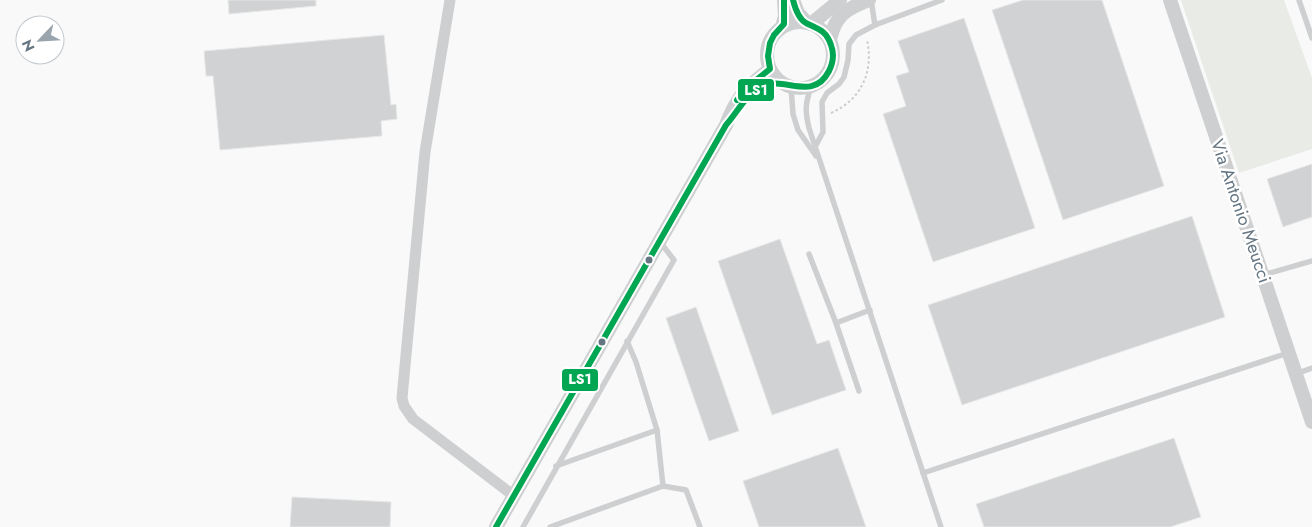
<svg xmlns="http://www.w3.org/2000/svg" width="1312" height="527" font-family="Jost,sans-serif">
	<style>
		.green { fill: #e8ebe6 }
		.building { fill: #d0d2d3; stroke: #e8e8e8 }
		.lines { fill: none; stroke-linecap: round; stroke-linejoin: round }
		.path { stroke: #cbcccd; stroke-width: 2; stroke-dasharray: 2.5 2.5; stroke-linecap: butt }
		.service { stroke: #cecfd0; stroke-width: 5.5 }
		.minor { stroke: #cecfd0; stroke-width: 11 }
		.tertiary { stroke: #cecfd0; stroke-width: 14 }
		.bus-1-casing { stroke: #fff; stroke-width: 10 }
		.bus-1 { stroke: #00a651; stroke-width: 6 }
		.bus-dot { fill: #657683; stroke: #fff; stroke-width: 2 }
		.labels { text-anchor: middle; stroke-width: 5; stroke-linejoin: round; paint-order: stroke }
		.street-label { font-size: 18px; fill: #657683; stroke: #fff }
		.line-badge { stroke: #fff; stroke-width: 2 }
		.badge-label { font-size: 14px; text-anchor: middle; font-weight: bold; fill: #fff }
	</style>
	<rect width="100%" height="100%" fill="#f9f9f9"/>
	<!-- green -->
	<polygon class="green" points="1181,0 1284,0 1312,78 1312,149 1239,173"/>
	<!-- building -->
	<g class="building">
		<polygon points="228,0 316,0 316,6 229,14"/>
		<polygon points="1023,0 1102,0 1164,186 1063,220 992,10"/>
		<polygon points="964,18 1035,228 933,262 883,114 906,106 896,76 909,72 898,41"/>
		<polygon points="384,35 391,105 396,104 397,119 381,121 382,136 220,150 213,76 206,76 204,51"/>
		<polygon points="1312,164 1312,217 1283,227 1267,179"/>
		<polygon points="1192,216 1225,317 962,405 928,305"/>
		<polygon points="780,239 817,344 829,340 846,390 772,415 718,261"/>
		<polygon points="696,307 739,431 709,441 666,318"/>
		<polygon points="1174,438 1201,517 1170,527 984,527 976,504"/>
		<polygon points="838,448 866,527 759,527 743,481"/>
		<polygon points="292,497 391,502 390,527 290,527"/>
	</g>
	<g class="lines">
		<!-- path -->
		<path class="path" d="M 831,113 C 861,100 874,72 867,40"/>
		<!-- service -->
		<g class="service">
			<polyline points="1299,0 1312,38"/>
			<polyline points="875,25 942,0"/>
			<polyline points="791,87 793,114 798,130 816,156"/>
			<path d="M 811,87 C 805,104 805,111 809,128 L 941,527"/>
			<polyline points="815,147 823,132 822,102 827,93 839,84 844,77 848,60 849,44 856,35 875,25 871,0"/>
			<polyline points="809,254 836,323"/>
			<polyline points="1263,275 1312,261"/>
			<polyline points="1295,374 1312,368"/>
			<polyline points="859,391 836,323 870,310"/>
			<polyline points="657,430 663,486"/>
			<polyline points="556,466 657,430 636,362 627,341"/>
			<polyline points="923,473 1288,353"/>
			<polyline points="523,527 674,260 660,242"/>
			<polyline points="550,527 663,486 686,490 700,527"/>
		</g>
		<!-- minor -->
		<polyline class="minor" points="450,0 425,152 402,398 404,406 413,419 514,496"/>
		<!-- tertiary -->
		<g class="tertiary">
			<polyline points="793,0 798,13 807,23"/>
			<polyline points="1170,0 1312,422"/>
			<circle cx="800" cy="55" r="33"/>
			<polyline points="811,24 840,0"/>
			<polyline points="782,27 785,16 784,0"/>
			<path d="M 830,40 C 835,15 846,9 869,0"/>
			<path d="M 496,527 L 726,125 C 737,96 746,88 770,69"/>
		</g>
		<!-- bus-1 casing -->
		<g class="bus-1-casing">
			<g id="bus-1">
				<polyline points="737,100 746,88 770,69 768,56 770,43 774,35 784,24 784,0"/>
				<path d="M 496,527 L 726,125 C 737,113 747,92 763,86 C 785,76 813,102 829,71 C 833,63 834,53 831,45 C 826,30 818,29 806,23 C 799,19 795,8 793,0"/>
			</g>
		</g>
		<!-- bus-1 -->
		<use href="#bus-1" class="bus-1"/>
	</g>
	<!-- markers -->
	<g class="bus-dot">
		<circle cx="649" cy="260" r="4.5"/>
		<circle cx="602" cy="342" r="4.5"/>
	</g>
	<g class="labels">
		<!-- street labels -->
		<g class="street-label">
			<text transform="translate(1241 211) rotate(71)" y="6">Via Antonio Meucci</text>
		</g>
	</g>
	<g class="line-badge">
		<rect x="737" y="78" width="38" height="24" rx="5" fill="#00a651"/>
		<rect x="561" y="368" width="38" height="24" rx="5" fill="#00a651"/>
	</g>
	<g class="badge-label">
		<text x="756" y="95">LS1</text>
		<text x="580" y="384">LS1</text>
	</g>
	<!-- north arrow -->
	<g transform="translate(40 40) rotate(245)"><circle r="24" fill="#ffffff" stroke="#c1c8cd"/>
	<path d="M0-4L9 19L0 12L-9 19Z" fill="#99a4ac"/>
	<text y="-8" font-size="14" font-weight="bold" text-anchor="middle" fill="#657683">N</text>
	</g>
</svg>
